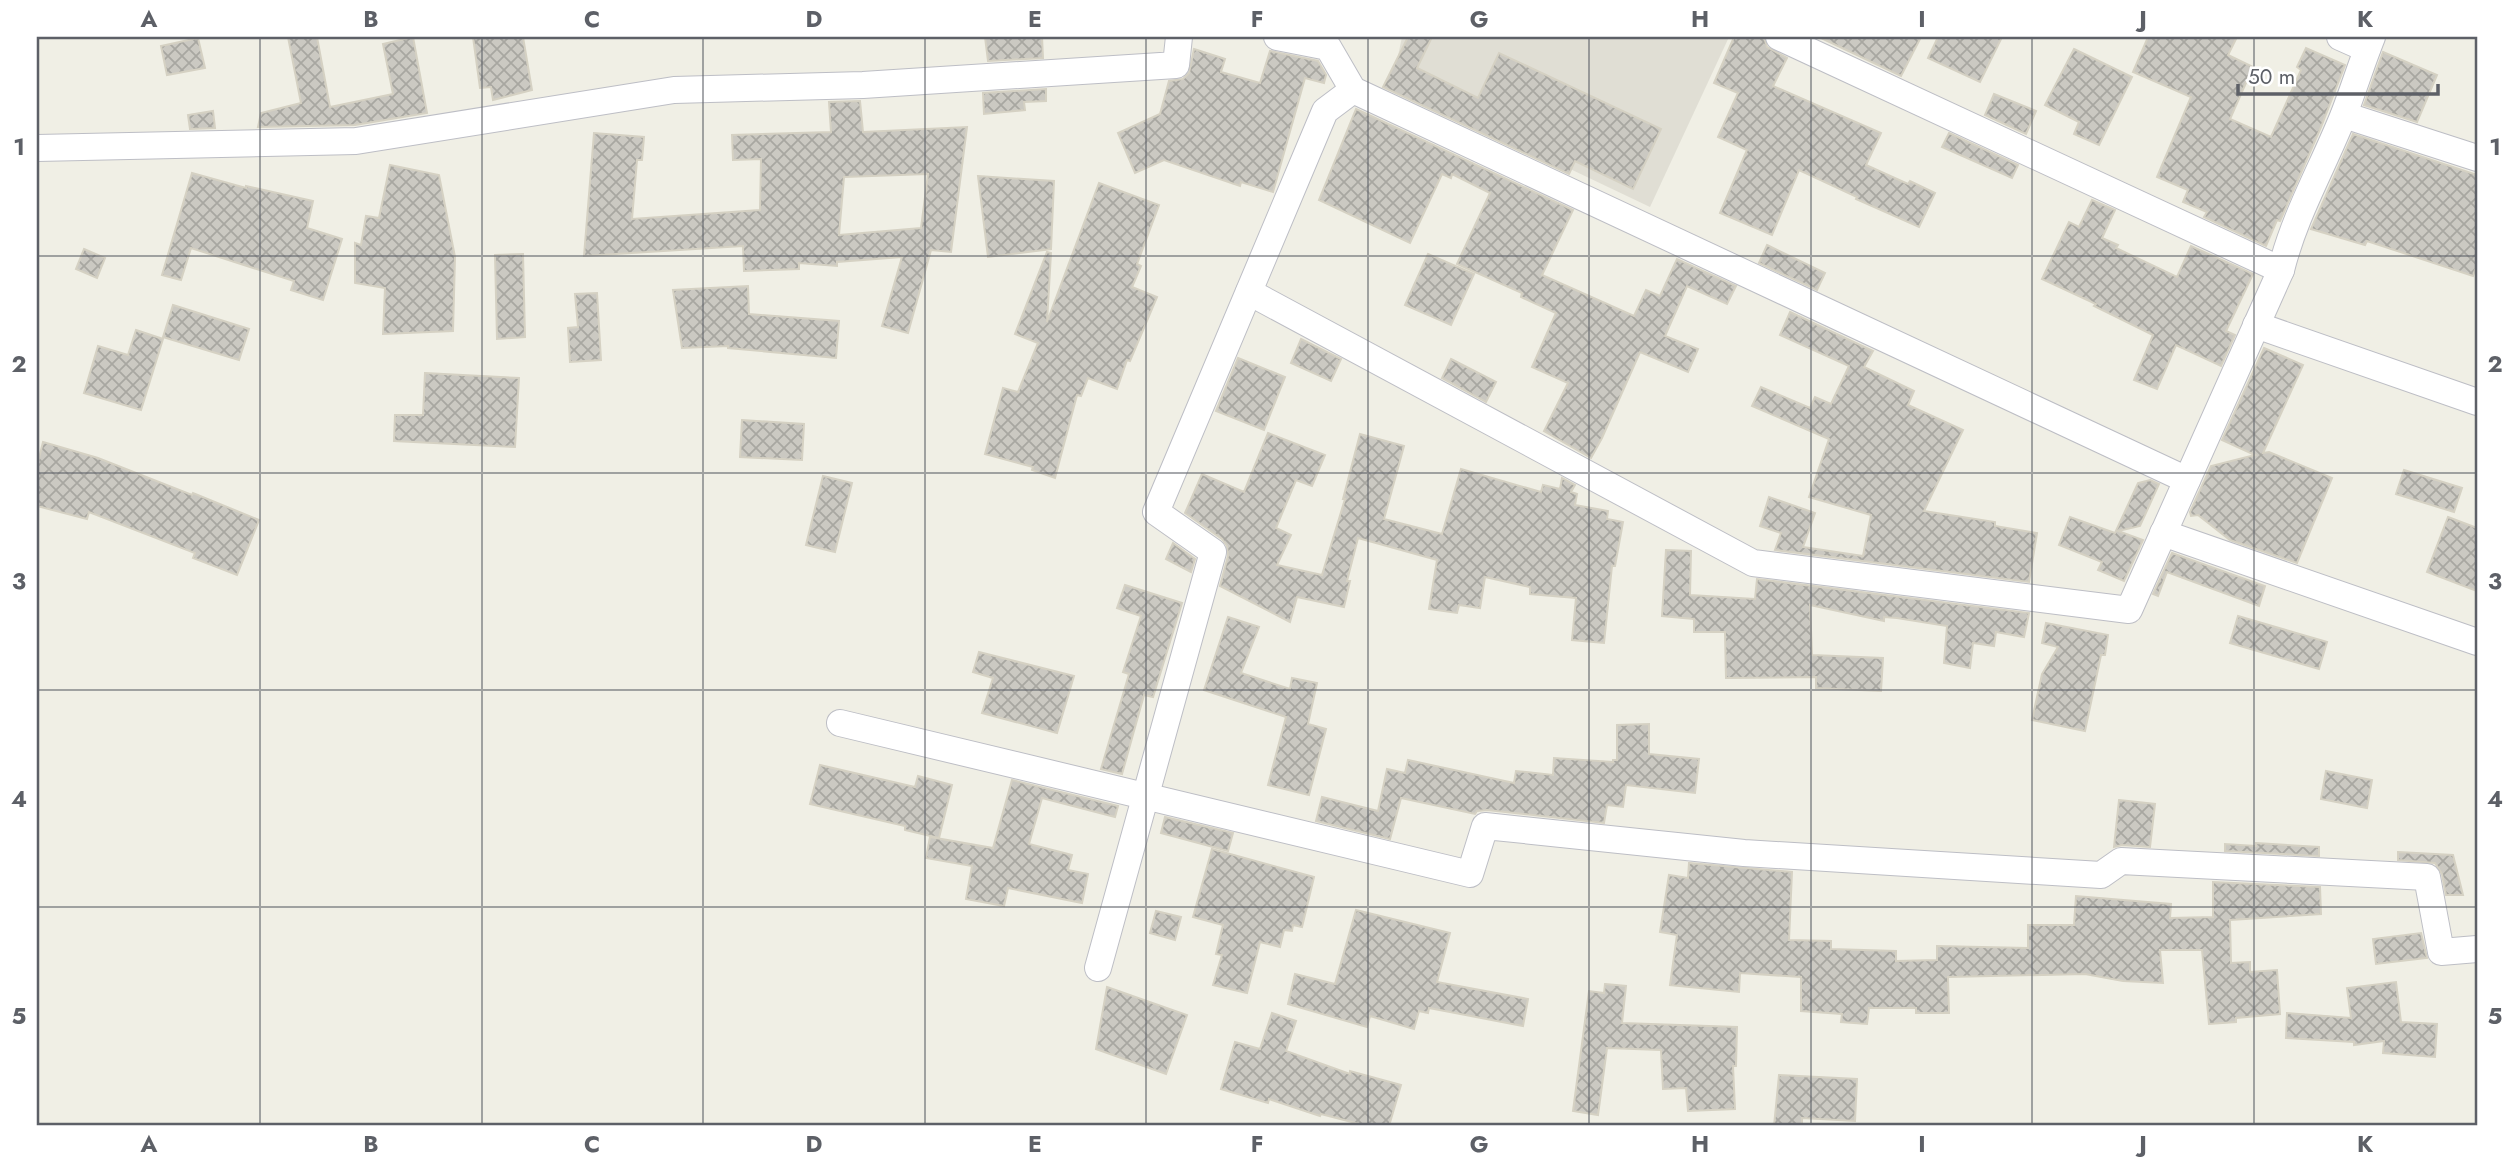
<svg xmlns="http://www.w3.org/2000/svg" width="2514" height="1163" font-family="Jost,sans-serif">
	<style>
		.education { fill: #e0ded4 }
		.building { fill: url(#building-cross-hatch); stroke: #d5d1c3; stroke-width: 2; fill-rule: evenodd }
		.lines { fill: none; stroke-linecap: round; stroke-linejoin: round }
		.street-casing { stroke: #bdbec5; stroke-width: 28 }
		.street { stroke: #fff; stroke-width: 26 }
		.grid { fill: none; stroke: #5d6067; stroke-width: 2; stroke-opacity: 0.55 }
		.neatline { fill: none; stroke: #5d6067; stroke-width: 2.5 }
		.grid-label { font-size: 23px; text-anchor: middle; font-weight: bold; fill: #5d6067 }
	</style>
	<defs>
		<pattern id="building-cross-hatch" width="8" height="8" patternUnits="userSpaceOnUse" patternTransform="scale(1.75)"><rect width="8" height="8" fill="#cbc9c2"/><path d="M0 0l8 8M0 8l8-8" fill="none" stroke="#a8a7a1"/></pattern>
	</defs>
	<rect width="100%" height="100%" fill="#f0efe5"/>
	<!-- education -->
	<polygon class="education" points="1402,37 1729,37 1650,207 1392,84"/>
	<!-- building -->
	<g class="building">
		<polygon points="288,37 317,37 330,107 393,94 383,44 413,37 427,113 355,125 258,127 261,113 301,103"/>
		<polygon points="473,37 523,37 532,90 493,100 491,87 480,88"/>
		<polygon points="985,37 1042,37 1043,58 988,61"/>
		<polygon points="1408,37 1432,37 1417,68 1478,98 1499,53 1661,129 1633,189 1575,161 1569,174 1383,87"/>
		<polygon points="1734,37 1764,37 1767,47 1787,58 1773,86 1881,133 1866,165 1908,184 1910,181 1935,193 1919,227 1856,199 1857,197 1799,170 1772,235 1720,213 1747,150 1718,137 1738,93 1714,83"/>
		<polygon points="1819,37 1921,37 1901,76"/>
		<polygon points="1938,37 2002,37 1980,82 1928,58"/>
		<polygon points="2148,37 2237,37 2228,55 2253,67 2230,119 2271,137 2301,70 2297,67 2306,48 2345,65 2321,127 2280,221 2277,220 2266,246 2204,217 2207,212 2183,202 2188,190 2157,177 2191,97 2133,72"/>
		<polygon points="198,38 205,68 167,75 161,46"/>
		<polygon points="1194,49 1225,59 1221,72 1260,83 1270,51 1318,61 1326,75 1324,83 1305,78 1273,192 1241,182 1240,186 1164,160 1135,173 1118,133 1160,114 1169,81 1183,79 1189,73"/>
		<polygon points="2074,49 2132,77 2099,145 2074,134 2079,122 2045,105"/>
		<polygon points="2383,52 2437,75 2417,122 2364,105"/>
		<polygon points="1046,89 1046,101 1024,102 1025,110 984,114 983,93"/>
		<polygon points="1994,94 2036,111 2026,134 1985,115"/>
		<path d="M 860,101 L 863,132 L 967,127 L 951,252 L 931,250 L 908,333 L 882,326 L 902,257 L 837,262 L 837,266 L 799,263 L 799,269 L 744,271 L 743,246 L 584,256 L 594,133 L 644,137 L 642,160 L 637,160 L 632,219 L 760,210 L 761,159 L 733,160 L 732,135 L 831,132 L 829,102 ZM 928,174 L 921,228 L 839,235 L 844,177 Z"/>
		<polygon points="1356,109 1573,210 1542,275 1634,316 1646,290 1660,296 1677,259 1736,286 1727,304 1687,286 1665,336 1698,349 1688,372 1640,352 1602,438 1591,458 1544,431 1568,383 1532,367 1556,313 1521,297 1522,293 1457,264 1490,193 1452,174 1451,178 1442,174 1410,243 1319,200"/>
		<polygon points="213,111 215,128 190,129 188,115"/>
		<polygon points="1949,133 2018,165 2012,178 1942,147"/>
		<polygon points="2353,134 2477,175 2477,264 2473,276 2367,241 2365,245 2311,229"/>
		<polygon points="390,165 439,175 455,257 453,331 383,334 385,288 355,283 355,243 361,245 366,216 379,218"/>
		<polygon points="192,173 246,188 246,186 313,201 307,228 342,239 323,300 291,290 294,281 191,248 181,280 162,275"/>
		<polygon points="978,176 1054,181 1051,249 988,257"/>
		<polygon points="1099,183 1159,205 1137,264 1141,266 1132,287 1157,297 1130,361 1127,360 1117,389 1088,378 1081,396 1077,395 1055,478 1032,470 1033,467 985,454 1003,388 1018,392 1038,343 1015,334 1047,252 1051,253 1047,322"/>
		<polygon points="2092,200 2115,210 2102,238 2118,245 2116,248 2177,277 2191,246 2253,274 2226,331 2235,335 2221,366 2176,345 2157,389 2134,380 2153,335 2094,306 2096,304 2042,279 2069,222 2079,227"/>
		<polygon points="1767,245 1825,273 1817,290 1759,263"/>
		<polygon points="84,249 105,258 97,278 76,269"/>
		<polygon points="523,254 525,337 497,339 495,255"/>
		<polygon points="1428,254 1474,274 1451,325 1405,305"/>
		<polygon points="748,286 749,314 839,321 836,358 728,348 728,346 682,348 673,290"/>
		<polygon points="597,293 601,360 570,362 568,328 578,327 575,294"/>
		<polygon points="173,305 249,329 239,360 163,337"/>
		<polygon points="1790,312 1873,351 1864,367 1914,391 1908,405 1963,430 1924,511 1995,522 1995,526 2037,533 2029,582 1775,550 1781,533 1760,526 1769,497 1815,513 1803,547 1863,556 1871,515 1809,497 1829,439 1752,406 1761,387 1810,408 1815,397 1831,404 1849,366 1780,335"/>
		<polygon points="136,330 163,339 141,410 84,393 98,346 128,355"/>
		<polygon points="1301,339 1341,359 1331,381 1291,363"/>
		<polygon points="2264,348 2303,365 2263,453 2269,452 2332,478 2297,563 2230,540 2198,515 2191,516 2190,512 2211,466 2255,455 2222,440"/>
		<polygon points="1238,358 1285,377 1264,430 1216,411"/>
		<polygon points="1451,359 1496,382 1486,402 1442,378"/>
		<polygon points="425,373 519,378 515,447 394,441 395,415 423,415"/>
		<polygon points="742,420 804,424 802,460 740,457"/>
		<polygon points="1268,433 1325,455 1312,486 1296,480 1276,528 1291,535 1277,565 1322,575 1345,499 1343,499 1360,434 1404,446 1384,519 1442,534 1461,469 1541,492 1543,485 1560,489 1562,478 1575,485 1571,492 1577,494 1575,505 1608,511 1607,519 1623,522 1615,566 1612,566 1604,643 1572,640 1576,598 1530,594 1530,587 1485,577 1480,608 1459,605 1457,613 1429,609 1437,560 1358,538 1347,581 1350,581 1344,607 1297,597 1290,622 1220,586 1228,556 1227,546 1222,539 1185,513 1202,474 1244,492"/>
		<polygon points="43,442 98,458 192,495 193,493 259,520 237,575 193,558 195,553 89,512 87,519 37,506 37,466"/>
		<polygon points="2404,470 2462,488 2454,512 2396,494"/>
		<polygon points="823,476 852,483 835,552 806,545"/>
		<polygon points="2150,480 2159,484 2140,526 2118,531 2143,540 2124,581 2098,570 2102,562 2059,545 2070,517 2115,533 2138,483"/>
		<polygon points="2448,517 2477,528 2477,591 2427,572"/>
		<polygon points="1173,543 1195,559 1191,572 1166,559"/>
		<polygon points="1666,550 1691,551 1690,595 1755,599 1757,579 2029,613 2024,637 1996,632 1994,646 1973,643 1970,668 1944,663 1947,626 1897,618 1884,617 1884,621 1810,605 1812,655 1883,658 1881,691 1816,688 1816,677 1726,678 1725,632 1694,632 1694,619 1662,616"/>
		<polygon points="2172,553 2265,586 2259,606 2167,572 2158,596 2153,594"/>
		<polygon points="1125,585 1182,603 1153,697 1144,695 1122,774 1101,769 1129,674 1123,672 1141,616 1117,608"/>
		<polygon points="2238,616 2327,642 2319,669 2230,643"/>
		<polygon points="1228,617 1259,627 1241,673 1290,689 1292,678 1317,683 1308,724 1326,729 1309,795 1268,785 1286,717 1204,690"/>
		<polygon points="2046,623 2108,635 2105,655 2101,655 2085,731 2032,720 2042,674 2058,647 2042,643"/>
		<polygon points="979,652 1074,676 1057,733 982,713 993,678 973,672"/>
		<polygon points="1649,724 1649,754 1699,759 1695,793 1626,785 1623,807 1607,805 1604,823 1487,810 1477,811 1475,814 1401,798 1390,839 1316,821 1322,797 1378,811 1387,769 1405,773 1408,760 1514,783 1516,771 1553,775 1554,758 1613,762 1613,760 1617,760 1617,725"/>
		<polygon points="820,765 915,787 918,776 952,785 939,838 905,830 905,826 810,804"/>
		<polygon points="2326,771 2372,780 2367,808 2321,799"/>
		<polygon points="1012,780 1118,806 1115,817 1042,798 1029,844 1072,855 1068,870 1088,874 1082,903 1008,888 1004,906 966,899 972,866 926,858 930,837 993,848"/>
		<polygon points="2119,800 2155,804 2150,847 2122,845 2114,847"/>
		<polygon points="1165,817 1233,833 1228,851 1161,833"/>
		<polygon points="2256,843 2319,847 2319,856 2225,851 2225,844 2256,846"/>
		<polygon points="1212,849 1314,877 1302,927 1293,925 1292,931 1284,930 1280,947 1260,942 1247,993 1213,985 1222,955 1216,954 1223,925 1193,917"/>
		<polygon points="2398,852 2453,855 2463,895 2446,895 2442,874 2435,863 2398,860"/>
		<polygon points="1689,863 1792,872 1789,940 1831,941 1831,949 1896,951 1896,961 1937,960 1937,946 2028,948 2028,925 2074,925 2076,896 2171,904 2170,918 2213,917 2213,882 2320,887 2321,914 2230,920 2231,963 2250,962 2250,972 2277,970 2280,1014 2236,1018 2236,1022 2209,1024 2202,950 2160,950 2163,983 2123,981 2085,974 1948,977 1949,1013 1916,1013 1916,1008 1869,1008 1867,1024 1841,1022 1842,1014 1801,1011 1801,977 1740,973 1739,992 1670,985 1677,935 1660,932 1669,875 1688,878"/>
		<polygon points="1356,910 1450,933 1437,982 1528,999 1523,1026 1429,1008 1428,1013 1419,1011 1414,1029 1370,1016 1367,1027 1288,1004 1295,974 1335,984"/>
		<polygon points="1156,911 1181,917 1175,940 1150,933"/>
		<polygon points="2421,933 2427,958 2376,964 2373,939"/>
		<polygon points="2396,982 2401,1022 2437,1024 2435,1057 2383,1053 2384,1041 2354,1045 2354,1042 2286,1038 2287,1013 2351,1018 2347,988"/>
		<polygon points="1605,984 1626,986 1622,1023 1737,1027 1736,1066 1733,1066 1735,1109 1688,1111 1686,1088 1663,1089 1661,1050 1607,1048 1598,1115 1573,1111 1589,991 1604,993"/>
		<polygon points="1107,987 1187,1015 1166,1074 1096,1049"/>
		<polygon points="1272,1013 1296,1021 1286,1051 1350,1074 1350,1071 1401,1085 1389,1126 1367,1126 1321,1114 1320,1116 1269,1099 1268,1103 1221,1089 1235,1042 1260,1049"/>
		<polygon points="1779,1075 1857,1079 1855,1121 1802,1118 1802,1126 1774,1126"/>
	</g>
	<g class="lines">
		<!-- street casing -->
		<g class="street-casing">
			<g id="street">
				<polyline points="1277,37 1328,47 1353,90 2187,480"/>
				<polyline points="1779,37 2281,270"/>
				<polyline points="2340,37 2367,49"/>
				<polyline points="2344,115 2477,158"/>
				<polyline points="37,148 356,141 674,90 863,85 1176,65 1179,37"/>
				<path d="M 1249,292 L 1753,563 L 2129,610 L 2281,270 C 2295,214 2323,167 2344,114 C 2354,88 2362,62 2372,37"/>
				<polyline points="2256,325 2477,402"/>
				<polyline points="2163,533 2477,642"/>
				<polyline points="840,723 1470,874 1485,826 1744,853 2101,875 2121,861 2427,877 2441,952 2477,949"/>
				<polyline points="1098,968 1213,552 1156,512 1325,111 1353,90"/>
			</g>
		</g>
		<!-- street -->
		<use href="#street" class="street"/>
	</g>
	<!-- grid -->
	<path class="grid" d="M 260,37 L 260,1126M 482,37 L 482,1126M 703,37 L 703,1126M 925,37 L 925,1126M 1146,37 L 1146,1126M 1368,37 L 1368,1126M 1589,37 L 1589,1126M 1811,37 L 1811,1126M 2032,37 L 2032,1126M 2254,37 L 2254,1126M 37,256 L 2477,256M 37,473 L 2477,473M 37,690 L 2477,690M 37,907 L 2477,907"/>
	<!-- border -->
	<rect width="2514" height="1163" fill="none" stroke="#ffffff" stroke-width="77"/>
	<!-- scale -->
	<path d="M2238 84v10h200v-10" fill="none" stroke="#5d6067" stroke-width="3.5"/>
	<text x="2248" y="84" font-size="21" fill="#5d6067" stroke="#ffffff" stroke-width="5" paint-order="stroke">50 m</text>
	<rect x="38" y="38" width="2438" height="1086" class="neatline"/>
	<g class="grid-label">
		<text x="149" y="27">A</text>
		<text x="371" y="27">B</text>
		<text x="592" y="27">C</text>
		<text x="814" y="27">D</text>
		<text x="1035" y="27">E</text>
		<text x="1257" y="27">F</text>
		<text x="1479" y="27">G</text>
		<text x="1700" y="27">H</text>
		<text x="1922" y="27">I</text>
		<text x="2143" y="27">J</text>
		<text x="2365" y="27">K</text>
		<text x="19" y="155">1</text>
		<text x="2495" y="155">1</text>
		<text x="19" y="372">2</text>
		<text x="2495" y="372">2</text>
		<text x="19" y="589">3</text>
		<text x="2495" y="589">3</text>
		<text x="19" y="807">4</text>
		<text x="2495" y="807">4</text>
		<text x="19" y="1024">5</text>
		<text x="2495" y="1024">5</text>
		<text x="149" y="1152">A</text>
		<text x="371" y="1152">B</text>
		<text x="592" y="1152">C</text>
		<text x="814" y="1152">D</text>
		<text x="1035" y="1152">E</text>
		<text x="1257" y="1152">F</text>
		<text x="1479" y="1152">G</text>
		<text x="1700" y="1152">H</text>
		<text x="1922" y="1152">I</text>
		<text x="2143" y="1152">J</text>
		<text x="2365" y="1152">K</text>
	</g>
</svg>
